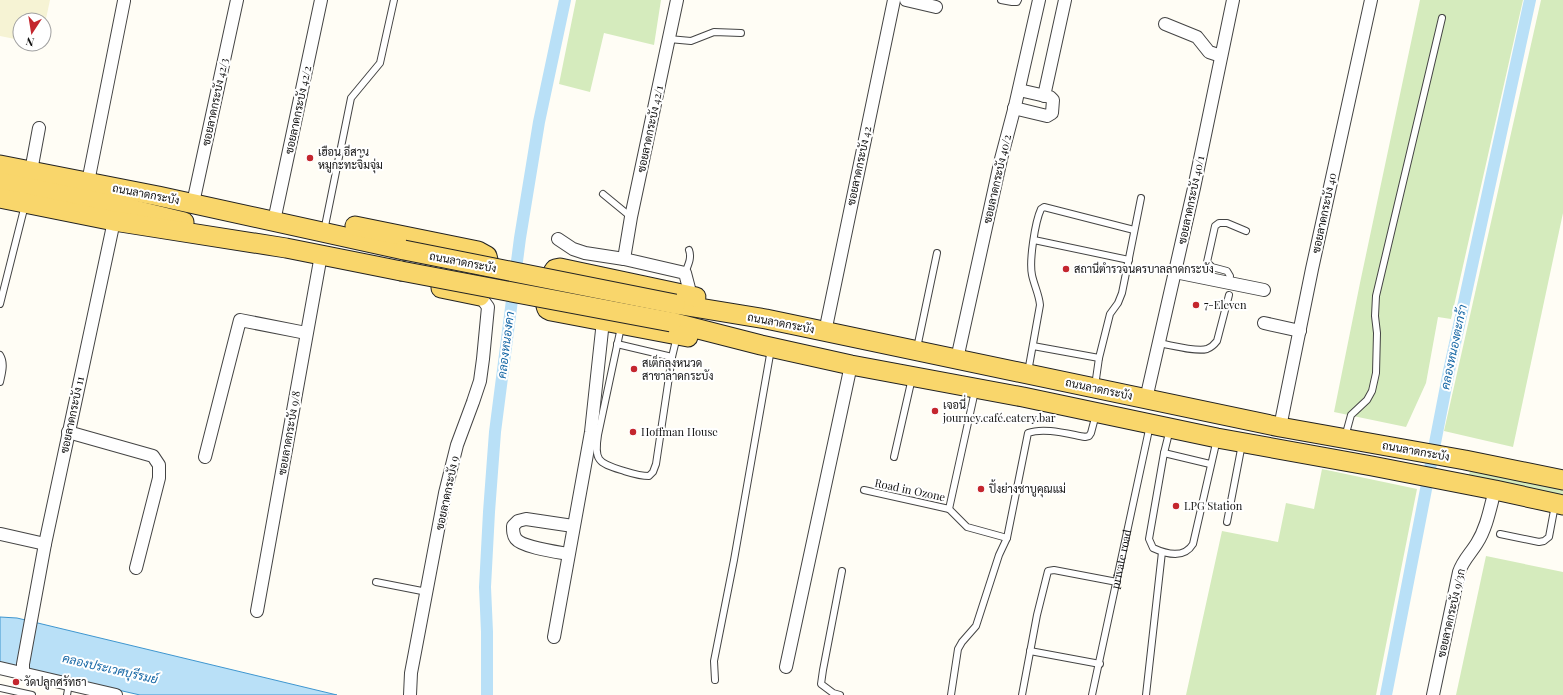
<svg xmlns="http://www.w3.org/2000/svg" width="1563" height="695" font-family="'Playfair Display',Sarabun,serif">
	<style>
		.farmland { fill: #f6f3d4 }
		.green { fill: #d5ebbd }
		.water { fill: #b9e0f7; stroke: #3f96cf }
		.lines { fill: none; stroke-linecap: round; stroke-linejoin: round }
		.canal { stroke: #b9e0f7; stroke-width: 12 }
		.service-casing { stroke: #444; stroke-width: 8 }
		.minor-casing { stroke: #444; stroke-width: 14 }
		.primary-casing { stroke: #222; stroke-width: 21 }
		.service { stroke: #fff; stroke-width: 6 }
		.minor { stroke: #fff; stroke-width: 12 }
		.primary { stroke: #f9d66b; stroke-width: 19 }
		.primary-bridge-casing { stroke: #222; stroke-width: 21; stroke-linecap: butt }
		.primary-bridge { stroke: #f9d66b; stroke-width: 19 }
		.poi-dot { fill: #c4262e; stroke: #fff; stroke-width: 1.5 }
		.labels { text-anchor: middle; stroke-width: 4; stroke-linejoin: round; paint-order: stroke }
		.street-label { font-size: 11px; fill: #111; stroke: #fff }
		.poi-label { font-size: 11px; fill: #111; stroke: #fff; text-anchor: start }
		.water-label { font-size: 12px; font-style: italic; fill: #1768a6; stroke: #fff }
	</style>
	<rect width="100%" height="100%" fill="#fffdf5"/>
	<!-- farmland -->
	<polygon class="farmland" points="0,0 50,0 44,28 44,20 20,20 20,40 0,36"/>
	<!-- green -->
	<g class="green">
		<polygon points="576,0 661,0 654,45 604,33 590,92 559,84"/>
		<polygon points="1420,0 1523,0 1451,319 1438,317 1426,383 1406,427 1334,412 1360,283"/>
		<polygon points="1541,0 1563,0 1563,213 1513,447 1444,431"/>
		<polygon points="1322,469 1417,489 1376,695 1186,695 1222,531 1278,542 1286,503 1314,509"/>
		<polygon points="1470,471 1563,490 1563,495 1469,475"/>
		<polygon points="1486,556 1563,572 1563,695 1456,695"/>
	</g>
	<!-- water -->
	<polygon class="water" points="0,617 17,618 337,695 140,695 0,663"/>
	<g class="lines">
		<!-- canal -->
		<g class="canal">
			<polyline points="487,695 487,632 485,587 489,512 495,432 520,238 539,122 565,0"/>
			<polyline points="1386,695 1449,371 1530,0"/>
		</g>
		<!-- service casing -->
		<g class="service-casing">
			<g id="service">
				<polyline points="1001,0 1012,2 1017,2 1018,0"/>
				<polyline points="669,39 691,41 714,32 741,33"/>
				<polyline points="603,194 631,217"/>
				<polyline points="324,231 351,98 380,63 394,0"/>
				<polyline points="1034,240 1129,260"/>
				<path d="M 685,273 C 688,265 692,258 689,250"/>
				<polyline points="1229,283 1230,276 1227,271 1212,267 1207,262 1215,226 1219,223 1227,223 1246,231"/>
				<polyline points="0,304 25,205"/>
				<path d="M 621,327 L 598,435 C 594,460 598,463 621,470 C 631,473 639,476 649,476 L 653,472 L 656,464 L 672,357 L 677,336"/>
				<path d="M 1158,343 C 1171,345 1195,352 1207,349 C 1212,347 1214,345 1217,341 L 1229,295"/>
				<polyline points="617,344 672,357"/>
				<polyline points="1033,346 1099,358"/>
				<polyline points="917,348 937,253"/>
				<path d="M 0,355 C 5,363 2,373 0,382"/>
				<path d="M 1028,372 L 1040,305 C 1039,294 1034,285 1032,275 C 1029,261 1035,222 1041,209 L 1044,207 L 1134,230"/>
				<polyline points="1095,386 1099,358 1110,314 1118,303 1122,293 1141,198"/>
				<path d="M 1170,429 L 1164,453 L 1149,539 L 1153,548 C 1166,554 1184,559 1193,544 L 1217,439"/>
				<polyline points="1345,437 1351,415 1367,400 1372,391 1376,373 1377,333 1375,316 1376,296 1442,18"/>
				<polyline points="1164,453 1210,464"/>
				<polyline points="894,457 912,378"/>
				<polyline points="864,490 949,509 975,391"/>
				<polyline points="949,509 967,527 1007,538"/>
				<polyline points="1227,522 1242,444"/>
				<polyline points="1500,534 1539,542 1544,541 1549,537 1555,505"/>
				<polyline points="376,582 427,592"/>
				<polyline points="1030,651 1100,664"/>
				<polyline points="715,680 714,661 734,560 771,349"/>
				<polyline points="0,688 32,695"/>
				<polyline points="67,695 69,684"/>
				<polyline points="840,695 833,693 821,684 823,670 842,571"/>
				<path d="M 951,695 L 958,649 L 962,642 L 976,626 L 999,555 L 1007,538 L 1028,433 C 1044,427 1068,434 1085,437 L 1089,436 L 1091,433 L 1096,414"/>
				<polyline points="1022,695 1037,615 1048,571 1054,570 1117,582"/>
				<path id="s1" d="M 1092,695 L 1150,425"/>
				<polyline points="1146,695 1162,552"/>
			</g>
		</g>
		<!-- minor casing -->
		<g class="minor-casing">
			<g id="minor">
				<polyline points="906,0 936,7"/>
				<polyline points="1165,24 1197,37 1209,52 1221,56"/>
				<polyline points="1044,96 1065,0"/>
				<polyline points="1014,108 1047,116 1052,113 1053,100 1050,97 1019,90"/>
				<polyline points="31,171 39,128"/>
				<polyline points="88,182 124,1"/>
				<polyline points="193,203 237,0"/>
				<polyline points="274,221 321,0"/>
				<polyline points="558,239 573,249 585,253 624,259 685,273 691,296"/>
				<polyline points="624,259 631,217 677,0"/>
				<polyline points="1175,272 1264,290"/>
				<polyline points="1264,323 1300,331"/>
				<polyline points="825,332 894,0"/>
				<polyline points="957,359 1001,159 1015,106 1039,0"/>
				<polyline points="1146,399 1194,188 1233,0"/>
				<polyline points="1280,427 1312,269 1371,0"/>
				<polyline points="68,432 153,456 159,465 159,478 136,568"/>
				<polyline points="205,457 240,320 306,333"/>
				<polyline points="1,534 45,544"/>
				<path d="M 568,554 C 557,552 522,547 516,539 C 513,535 513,531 513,526 L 518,521 L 526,519 L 573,526"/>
				<polyline points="257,611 321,255"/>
				<polyline points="554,637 591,432 603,321"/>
				<polyline points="786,667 851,365"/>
				<polyline points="0,668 116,695"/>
				<polyline points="23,674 23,664 45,544 114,221"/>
				<polyline points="410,695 411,673 415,652 445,493 457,445 473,402 480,381 483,359 488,307 480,296"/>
				<path d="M 1433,695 L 1459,572 C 1463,560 1471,553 1477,543 C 1487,527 1490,508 1495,490"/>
			</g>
		</g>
		<!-- primary casing -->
		<g class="primary-casing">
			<g id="primary">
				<polyline points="0,165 158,196 404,250"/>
				<polyline points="0,182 118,206 184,222"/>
				<polyline points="0,198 114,221 286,248 401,271"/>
				<polyline points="355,226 478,251 487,256 488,260 480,296 441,288"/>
				<polyline points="675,304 766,319 1280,427 1465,460 1563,480"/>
				<polyline points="671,322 761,345 851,365 1023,397 1217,438 1372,466 1495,490 1563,505"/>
				<polyline points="688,337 551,311 547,309 546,306 553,272 555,269 560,268 696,297"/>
			</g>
		</g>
		<!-- service -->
		<use href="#service" class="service"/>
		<!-- minor -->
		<use href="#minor" class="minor"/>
		<!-- primary -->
		<use href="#primary" class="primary"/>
		<!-- primary-bridge casing -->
		<g class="primary-bridge-casing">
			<g id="primary-bridge">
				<polyline points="404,250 675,304"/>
				<polyline points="401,271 671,322"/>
			</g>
		</g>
		<!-- primary-bridge -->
		<use href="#primary-bridge" class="primary-bridge"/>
	</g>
	<!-- markers -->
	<g class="poi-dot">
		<circle cx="310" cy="158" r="4"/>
		<circle cx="1066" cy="269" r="4"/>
		<circle cx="1196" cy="305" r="4"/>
		<circle cx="634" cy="369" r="4"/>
		<circle cx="935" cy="411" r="4"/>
		<circle cx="633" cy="432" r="4"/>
		<circle cx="981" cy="489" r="4"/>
		<circle cx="1176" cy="506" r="4"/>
		<circle cx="16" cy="682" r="4"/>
	</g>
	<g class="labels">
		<!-- street labels -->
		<g class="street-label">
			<text transform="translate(215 102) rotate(-78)" y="4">ซอยลาดกระบัง 42/3</text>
			<text transform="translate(298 110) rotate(-78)" y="4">ซอยลาดกระบัง 42/2</text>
			<text transform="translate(650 129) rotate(-78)" y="4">ซอยลาดกระบัง 42/1</text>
			<text transform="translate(859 166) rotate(-78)" y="4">ซอยลาดกระบัง 42</text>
			<text transform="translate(997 179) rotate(-77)" y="4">ซอยลาดกระบัง 40/2</text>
			<text transform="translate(146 194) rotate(11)" y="4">ถนนลาดกระบัง</text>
			<text transform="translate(1191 200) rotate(-78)" y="4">ซอยลาดกระบัง 40/1</text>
			<text transform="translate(1324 213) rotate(-78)" y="4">ซอยลาดกระบัง 40</text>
			<text transform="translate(463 262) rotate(11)" y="4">ถนนลาดกระบัง</text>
			<text transform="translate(781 323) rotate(11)" y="4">ถนนลาดกระบัง</text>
			<text transform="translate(1099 389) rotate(12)" y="4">ถนนลาดกระบัง</text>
			<text transform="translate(72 415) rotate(-78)" y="4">ซอยลาดกระบัง 11</text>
			<text transform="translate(289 433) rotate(-80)" y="4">ซอยลาดกระบัง 9/8</text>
			<text transform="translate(1416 451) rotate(10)" y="4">ถนนลาดกระบัง</text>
			<text transform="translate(910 490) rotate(12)" y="4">Road in Ozone</text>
			<text transform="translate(447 493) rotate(-78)" y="4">ซอยลาดกระบัง 9</text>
			<text dy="4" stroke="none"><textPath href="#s1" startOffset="139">private road</textPath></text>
			<text transform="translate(1451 613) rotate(-77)" y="4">ซอยลาดกระบัง 9/3ก</text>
		</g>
		<!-- poi labels -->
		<g class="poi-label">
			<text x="318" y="156">เฮือน อีสาน<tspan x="318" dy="13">หมูกะทะจิ้มจุ่ม</tspan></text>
			<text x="1074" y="273">สถานีตำรวจนครบาลลาดกระบัง</text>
			<text x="1204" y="309">7-Eleven</text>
			<text x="642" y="367">สเต็กลุงหนวด<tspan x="642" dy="13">สาขาลาดกระบัง</tspan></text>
			<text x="943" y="409">เจอนี่<tspan x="943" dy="13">journey.café.eatery.bar</tspan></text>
			<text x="641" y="436">Hoffman House</text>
			<text x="989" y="493">ปิ้งย่างชาบูคุณแม่</text>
			<text x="1184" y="510">LPG Station</text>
			<text x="24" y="686">วัดปลูกศรัทธา</text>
		</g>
		<!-- water labels -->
		<g class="water-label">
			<text transform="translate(506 345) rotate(-83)" y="4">คลองหนองคา</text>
			<text transform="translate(1454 347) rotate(-78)" y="4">คลองหนองตะกร้า</text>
			<text transform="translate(110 669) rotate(13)" y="4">คลองประเวศบุรีรมย์</text>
		</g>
	</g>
	<!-- north arrow -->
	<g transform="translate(32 32) rotate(192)"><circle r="19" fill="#ffffff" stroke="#a0a0a0"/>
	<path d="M0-3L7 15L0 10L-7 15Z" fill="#c4262e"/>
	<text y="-6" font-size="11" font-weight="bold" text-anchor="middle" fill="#111111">N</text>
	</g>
</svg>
